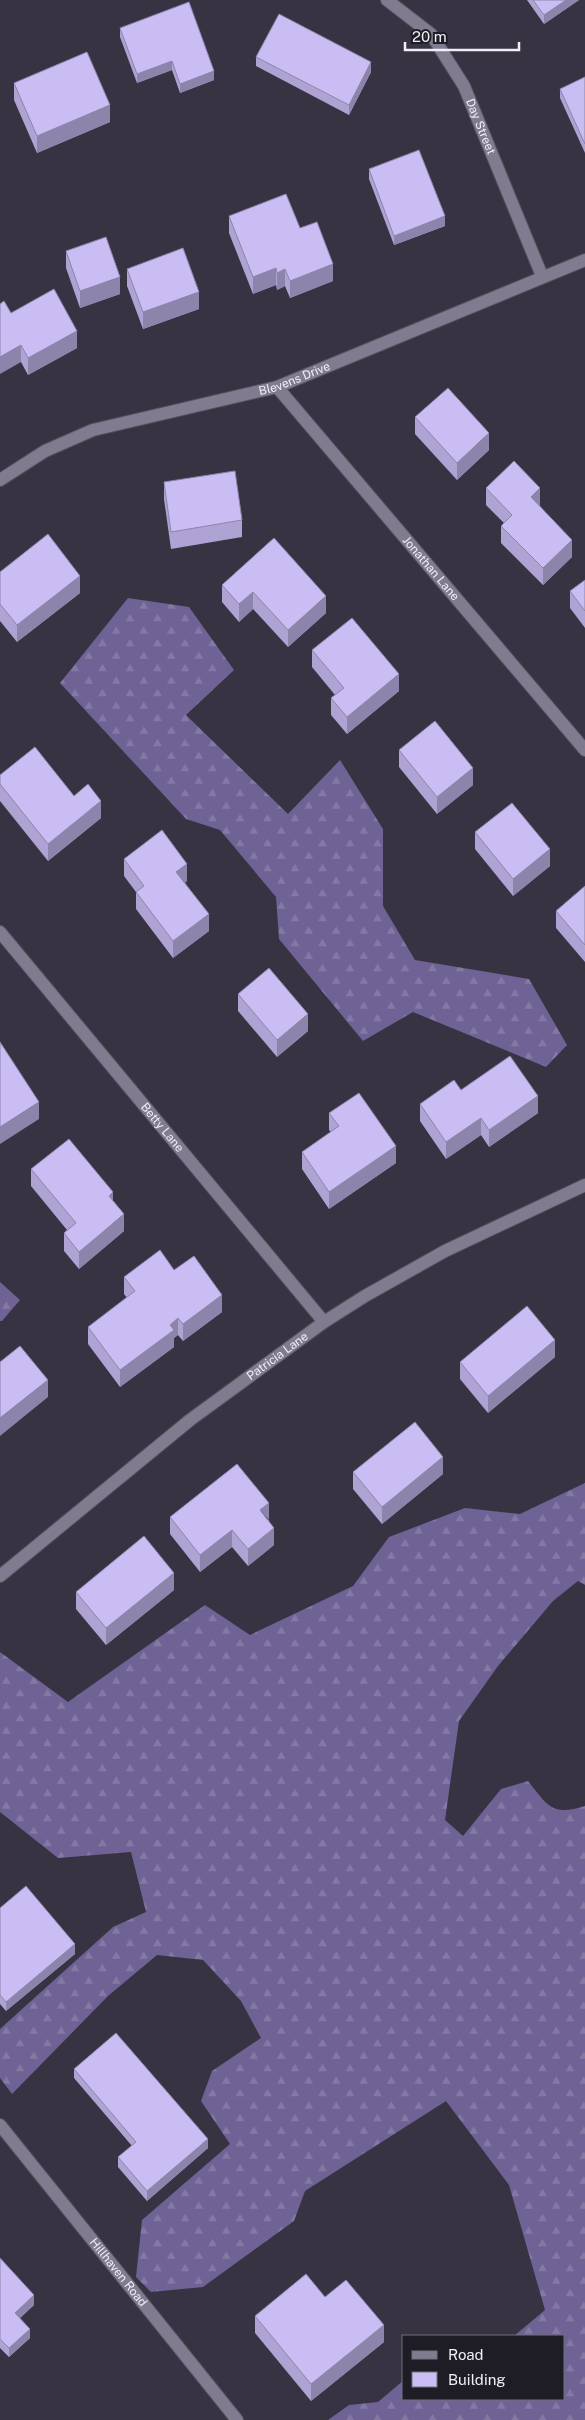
<svg xmlns="http://www.w3.org/2000/svg" width="585" height="2420" font-family="'Public Sans',sans-serif">
	<style>
		.forest { fill: url(#forest-firs) }
		.lines { fill: none; stroke-linecap: round; stroke-linejoin: round }
		.minor-casing { stroke: #55525f; stroke-width: 14 }
		.minor { stroke: #807b8e; stroke-width: 12 }
		.wall { fill: #aea3d2 }
		.shaded-wall { fill: #8d84ab }
		.building { fill: #cabdf4; stroke: #8d84ab }
		.labels { text-anchor: middle; stroke-width: 5; stroke-linejoin: round; paint-order: stroke }
		.street-label { font-size: 12px; fill: #f0eef8; stroke: #1e1c24 }
	</style>
	<defs>
		<pattern id="forest-firs" width="22" height="20" patternUnits="userSpaceOnUse" patternTransform="scale(1.25)"><rect width="22" height="20" fill="#6f6294"/><path d="M5 1l3.5 6h-7zM16 11l3.5 6h-7z" fill="#8479a4"/></pattern>
	</defs>
	<rect width="100%" height="100%" fill="#373343"/>
	<!-- forest -->
	<g class="forest">
		<polygon points="128,598 189,607 234,670 186,715 288,814 340,760 383,829 383,906 415,960 529,979 567,1045 546,1067 413,1012 363,1041 279,939 276,897 220,830 186,819 60,683"/>
		<polygon points="0,1282 20,1300 2,1321 0,1321"/>
		<path d="M 585,1483 L 585,1585 L 578,1581 L 553,1601 L 498,1666 L 459,1721 L 445,1820 L 463,1836 L 501,1789 L 528,1781 C 547,1805 552,1817 585,1806 L 585,2420 L 328,2420 L 349,2405 L 378,2402 L 404,2380 L 404,2399 L 564,2399 L 564,2336 L 514,2336 L 545,2310 L 509,2185 L 446,2101 L 305,2191 L 294,2221 L 203,2287 L 151,2292 L 136,2277 L 142,2220 L 230,2144 L 201,2101 L 212,2071 L 261,2038 L 241,2001 L 203,1960 L 157,1955 L 108,1996 L 12,2094 L 0,2078 L 0,2029 L 113,1927 L 146,1912 L 131,1852 L 58,1858 L 0,1812 L 0,1652 L 68,1702 L 205,1605 L 250,1635 L 353,1586 L 389,1537 L 465,1508 L 520,1514 Z"/>
	</g>
	<g class="lines">
		<!-- minor casing -->
		<g class="minor-casing">
			<g id="minor">
				<path id="s1" d="M 387,0 L 431,34 L 464,86 L 542,276"/>
				<path id="s2" d="M 277,387 L 585,750"/>
				<path id="s3" d="M 0,480 L 45,451 L 93,430 L 277,387 L 585,260"/>
				<path id="s4" d="M 0,932 L 324,1322"/>
				<path id="s5" d="M 0,1576 L 190,1420 L 324,1322 L 365,1296 L 445,1251 L 585,1185"/>
				<path id="s6" d="M 0,2125 L 237,2420"/>
			</g>
		</g>
		<!-- minor -->
		<use href="#minor" class="minor"/>
	</g>
	<!-- wall -->
	<g class="wall">
		<polygon points="527,0 579,0 544,24"/>
		<polygon points="120,28 214,80 180,93 172,70 137,83 120,37"/>
		<polygon points="256,57 371,72 349,115 256,66"/>
		<polygon points="585,77 585,153 560,98 560,89"/>
		<polygon points="14,83 110,122 37,153 14,100"/>
		<polygon points="369,169 445,226 394,245 369,179"/>
		<polygon points="229,216 300,228 333,281 290,298 285,286 277,290 276,285 253,294 229,233"/>
		<polygon points="66,251 120,294 80,308 66,268"/>
		<polygon points="127,269 199,309 143,329 127,286"/>
		<polygon points="11,313 77,348 28,375 21,362"/>
		<polygon points="415,417 489,450 457,480 415,434"/>
		<polygon points="164,482 242,520 242,537 171,549 164,499"/>
		<polygon points="486,488 540,505 540,506 572,557 543,585 501,543 501,526 504,523 486,505"/>
		<polygon points="274,538 326,613 288,647 253,609 239,622 222,602 222,585"/>
		<polygon points="0,572 80,593 17,642 0,621"/>
		<polygon points="585,580 585,628 570,608 570,591"/>
		<polygon points="312,650 399,691 347,734 331,715 331,698 335,695 312,667"/>
		<polygon points="399,750 473,785 437,814 399,767"/>
		<polygon points="0,775 74,796 101,818 48,861 0,801"/>
		<polygon points="475,832 550,866 513,896 475,849"/>
		<polygon points="124,859 187,881 185,882 209,931 173,958 136,909 136,892 124,876"/>
		<polygon points="585,886 585,962 556,928 556,911"/>
		<polygon points="238,994 308,1031 277,1057 238,1011"/>
		<polygon points="461,1090 538,1113 489,1147 481,1135 446,1159 420,1121 420,1104"/>
		<polygon points="329,1113 396,1163 329,1209 302,1169 302,1152 331,1132 329,1130"/>
		<polygon points="31,1169 124,1231 79,1269 64,1251 64,1233 67,1230 31,1186"/>
		<polygon points="174,1270 222,1312 183,1341 178,1335 174,1338 174,1347 120,1387 88,1344 88,1327 127,1298 124,1294 124,1277"/>
		<polygon points="555,1357 488,1413 460,1379 460,1362"/>
		<polygon points="353,1472 443,1474 382,1524 353,1489"/>
		<polygon points="170,1517 269,1520 274,1545 248,1566 232,1547 200,1572 170,1534"/>
		<polygon points="174,1590 106,1645 76,1609 76,1592"/>
		<polygon points="0,1908 75,1954 6,2011 0,2004"/>
		<polygon points="74,2069 208,2148 147,2201 118,2167 118,2157 132,2146 74,2078"/>
		<polygon points="0,2258 34,2305 20,2318 30,2338 9,2357 0,2348"/>
		<polygon points="325,2297 384,2342 311,2401 255,2333 255,2316"/>
	</g>
	<!-- shaded-wall -->
	<g class="shaded-wall">
		<polygon points="566,0 579,0 544,24 544,15"/>
		<polygon points="172,61 172,70 137,83 137,74"/>
		<polygon points="371,62 371,72 349,115 349,105"/>
		<polygon points="214,71 214,80 180,93 180,84"/>
		<polygon points="110,105 110,122 37,153 37,136"/>
		<polygon points="445,216 445,226 394,245 394,236"/>
		<polygon points="333,264 333,281 290,298 290,281"/>
		<polygon points="276,268 276,285 253,294 253,277"/>
		<polygon points="285,269 285,286 277,290 277,273"/>
		<polygon points="120,277 120,294 80,308 80,291"/>
		<polygon points="199,292 199,309 143,329 143,312"/>
		<polygon points="77,331 77,348 28,375 28,358"/>
		<polygon points="21,345 21,362 0,374 0,357"/>
		<polygon points="489,433 489,450 457,480 457,463"/>
		<polygon points="540,488 540,505 531,514 531,497"/>
		<polygon points="572,540 572,557 543,585 543,568"/>
		<polygon points="80,576 80,593 17,642 17,625"/>
		<polygon points="253,592 253,609 239,622 239,604"/>
		<polygon points="326,596 326,613 288,647 288,630"/>
		<polygon points="399,674 399,691 347,734 347,717"/>
		<polygon points="473,768 473,785 437,814 437,797"/>
		<polygon points="101,801 101,818 48,861 48,844"/>
		<polygon points="550,849 550,866 513,896 513,879"/>
		<polygon points="187,864 187,881 176,889 176,872"/>
		<polygon points="209,914 209,931 173,958 173,941"/>
		<polygon points="308,1014 308,1031 277,1057 277,1040"/>
		<polygon points="538,1096 538,1113 489,1147 489,1130"/>
		<polygon points="39,1102 39,1119 0,1144 0,1127"/>
		<polygon points="481,1118 481,1135 446,1159 446,1142"/>
		<polygon points="396,1146 396,1163 329,1209 329,1192"/>
		<polygon points="113,1192 113,1210 109,1196"/>
		<polygon points="124,1214 124,1231 79,1269 79,1252"/>
		<polygon points="222,1295 222,1312 183,1341 183,1324"/>
		<polygon points="178,1318 178,1335 174,1338 174,1347 120,1387 120,1370 170,1325"/>
		<polygon points="555,1340 555,1357 488,1413 488,1396"/>
		<polygon points="48,1380 48,1397 0,1436 0,1418"/>
		<polygon points="443,1457 443,1474 382,1524 382,1507"/>
		<polygon points="269,1503 269,1520 260,1510"/>
		<polygon points="274,1528 274,1545 248,1566 248,1549"/>
		<polygon points="232,1530 232,1547 200,1572 200,1555"/>
		<polygon points="174,1573 174,1590 106,1645 106,1628"/>
		<polygon points="75,1944 75,1954 6,2011 6,2002"/>
		<polygon points="208,2139 208,2148 147,2201 147,2191"/>
		<polygon points="34,2295 34,2305 15,2322 15,2313"/>
		<polygon points="384,2325 384,2342 311,2401 311,2384"/>
		<polygon points="30,2329 30,2338 9,2357 9,2348"/>
	</g>
	<!-- building -->
	<g class="building">
		<polygon points="533,0 566,0 544,15"/>
		<polygon points="189,2 214,71 180,84 172,61 137,74 120,28"/>
		<polygon points="279,14 371,62 349,105 256,57"/>
		<polygon points="87,52 110,105 37,136 14,83"/>
		<polygon points="585,77 585,144 560,89"/>
		<polygon points="419,150 445,216 394,236 369,169"/>
		<polygon points="286,194 300,228 317,222 333,264 290,281 285,269 277,273 276,268 253,277 229,216"/>
		<polygon points="106,237 120,277 80,291 66,251"/>
		<polygon points="183,248 199,292 143,312 127,269"/>
		<polygon points="54,289 77,331 28,358 21,345 0,357 0,304 4,301 11,313"/>
		<polygon points="448,388 489,433 457,463 415,417"/>
		<polygon points="514,461 540,488 531,497 572,540 543,568 501,526 512,515 486,488"/>
		<polygon points="235,471 242,520 171,532 164,482"/>
		<polygon points="48,534 80,576 17,625 0,604 0,572"/>
		<polygon points="274,538 326,596 288,630 253,592 239,604 222,585"/>
		<polygon points="585,580 585,611 570,591"/>
		<polygon points="352,618 399,674 347,717 331,698 344,688 312,650"/>
		<polygon points="435,721 473,768 437,797 399,750"/>
		<polygon points="35,747 74,796 88,784 101,801 48,844 0,784 0,775"/>
		<polygon points="512,803 550,849 513,879 475,832"/>
		<polygon points="162,830 187,864 176,872 209,914 173,941 136,892 144,886 124,859"/>
		<polygon points="585,886 585,945 556,911"/>
		<polygon points="269,968 308,1014 277,1040 238,994"/>
		<polygon points="0,1042 39,1102 0,1127"/>
		<polygon points="510,1056 538,1096 489,1130 481,1118 446,1142 420,1104 454,1080 461,1090"/>
		<polygon points="359,1093 396,1146 329,1192 302,1152 339,1126 329,1113"/>
		<polygon points="69,1139 113,1192 109,1196 124,1214 79,1252 64,1233 76,1223 31,1169"/>
		<polygon points="160,1250 174,1270 194,1256 222,1295 183,1324 178,1318 170,1325 174,1330 120,1370 88,1327 135,1291 124,1277"/>
		<polygon points="527,1306 555,1340 488,1396 460,1362"/>
		<polygon points="20,1346 48,1380 0,1418 0,1362"/>
		<polygon points="415,1422 443,1457 382,1507 353,1472"/>
		<polygon points="237,1464 269,1503 260,1510 274,1528 248,1549 232,1530 200,1555 170,1517"/>
		<polygon points="144,1536 174,1573 106,1628 76,1592"/>
		<polygon points="26,1886 75,1944 6,2002 0,1995 0,1908"/>
		<polygon points="116,2033 208,2139 147,2191 118,2157 136,2142 74,2069"/>
		<polygon points="0,2258 34,2295 15,2313 30,2329 9,2348 0,2339"/>
		<polygon points="306,2274 325,2297 346,2280 384,2325 311,2384 255,2316"/>
	</g>
	<g class="labels">
		<!-- street labels -->
		<g class="street-label">
			<text dy="4" stroke="none"><textPath href="#s1" startOffset="161">Day Street</textPath></text>
			<text dy="4" stroke="none"><textPath href="#s3" startOffset="314">Blevens Drive</textPath></text>
			<text dy="4" stroke="none"><textPath href="#s2" startOffset="238">Jonathan Lane</textPath></text>
			<text dy="4" stroke="none"><textPath href="#s4" startOffset="254">Betty Lane</textPath></text>
			<text dy="4" stroke="none"><textPath href="#s5" startOffset="354">Patricia Lane</textPath></text>
			<text dy="4" stroke="none"><textPath href="#s6" startOffset="189">Hillhaven Road</textPath></text>
		</g>
	</g>
	<!-- legend -->
	<rect x="402" y="2335" width="162" height="65" fill="#1e1c24" stroke="#727079"/>
	<rect x="412" y="2351" width="25" height="8" fill="#807b8e" stroke="#727079"/>
	<text x="448" y="2360" font-size="15" fill="#f0eef8">Road</text>
	<rect x="412" y="2372" width="25" height="15" fill="#cabdf4" stroke="#727079"/>
	<text x="448" y="2385" font-size="15" fill="#f0eef8">Building</text>
	<!-- scale -->
	<path d="M405 42v8h114v-8" fill="none" stroke="#f0eef8" stroke-width="2.5"/>
	<text x="412" y="42" font-size="15" fill="#f0eef8" stroke="#1e1c24" stroke-width="4" paint-order="stroke">20 m</text>
</svg>
